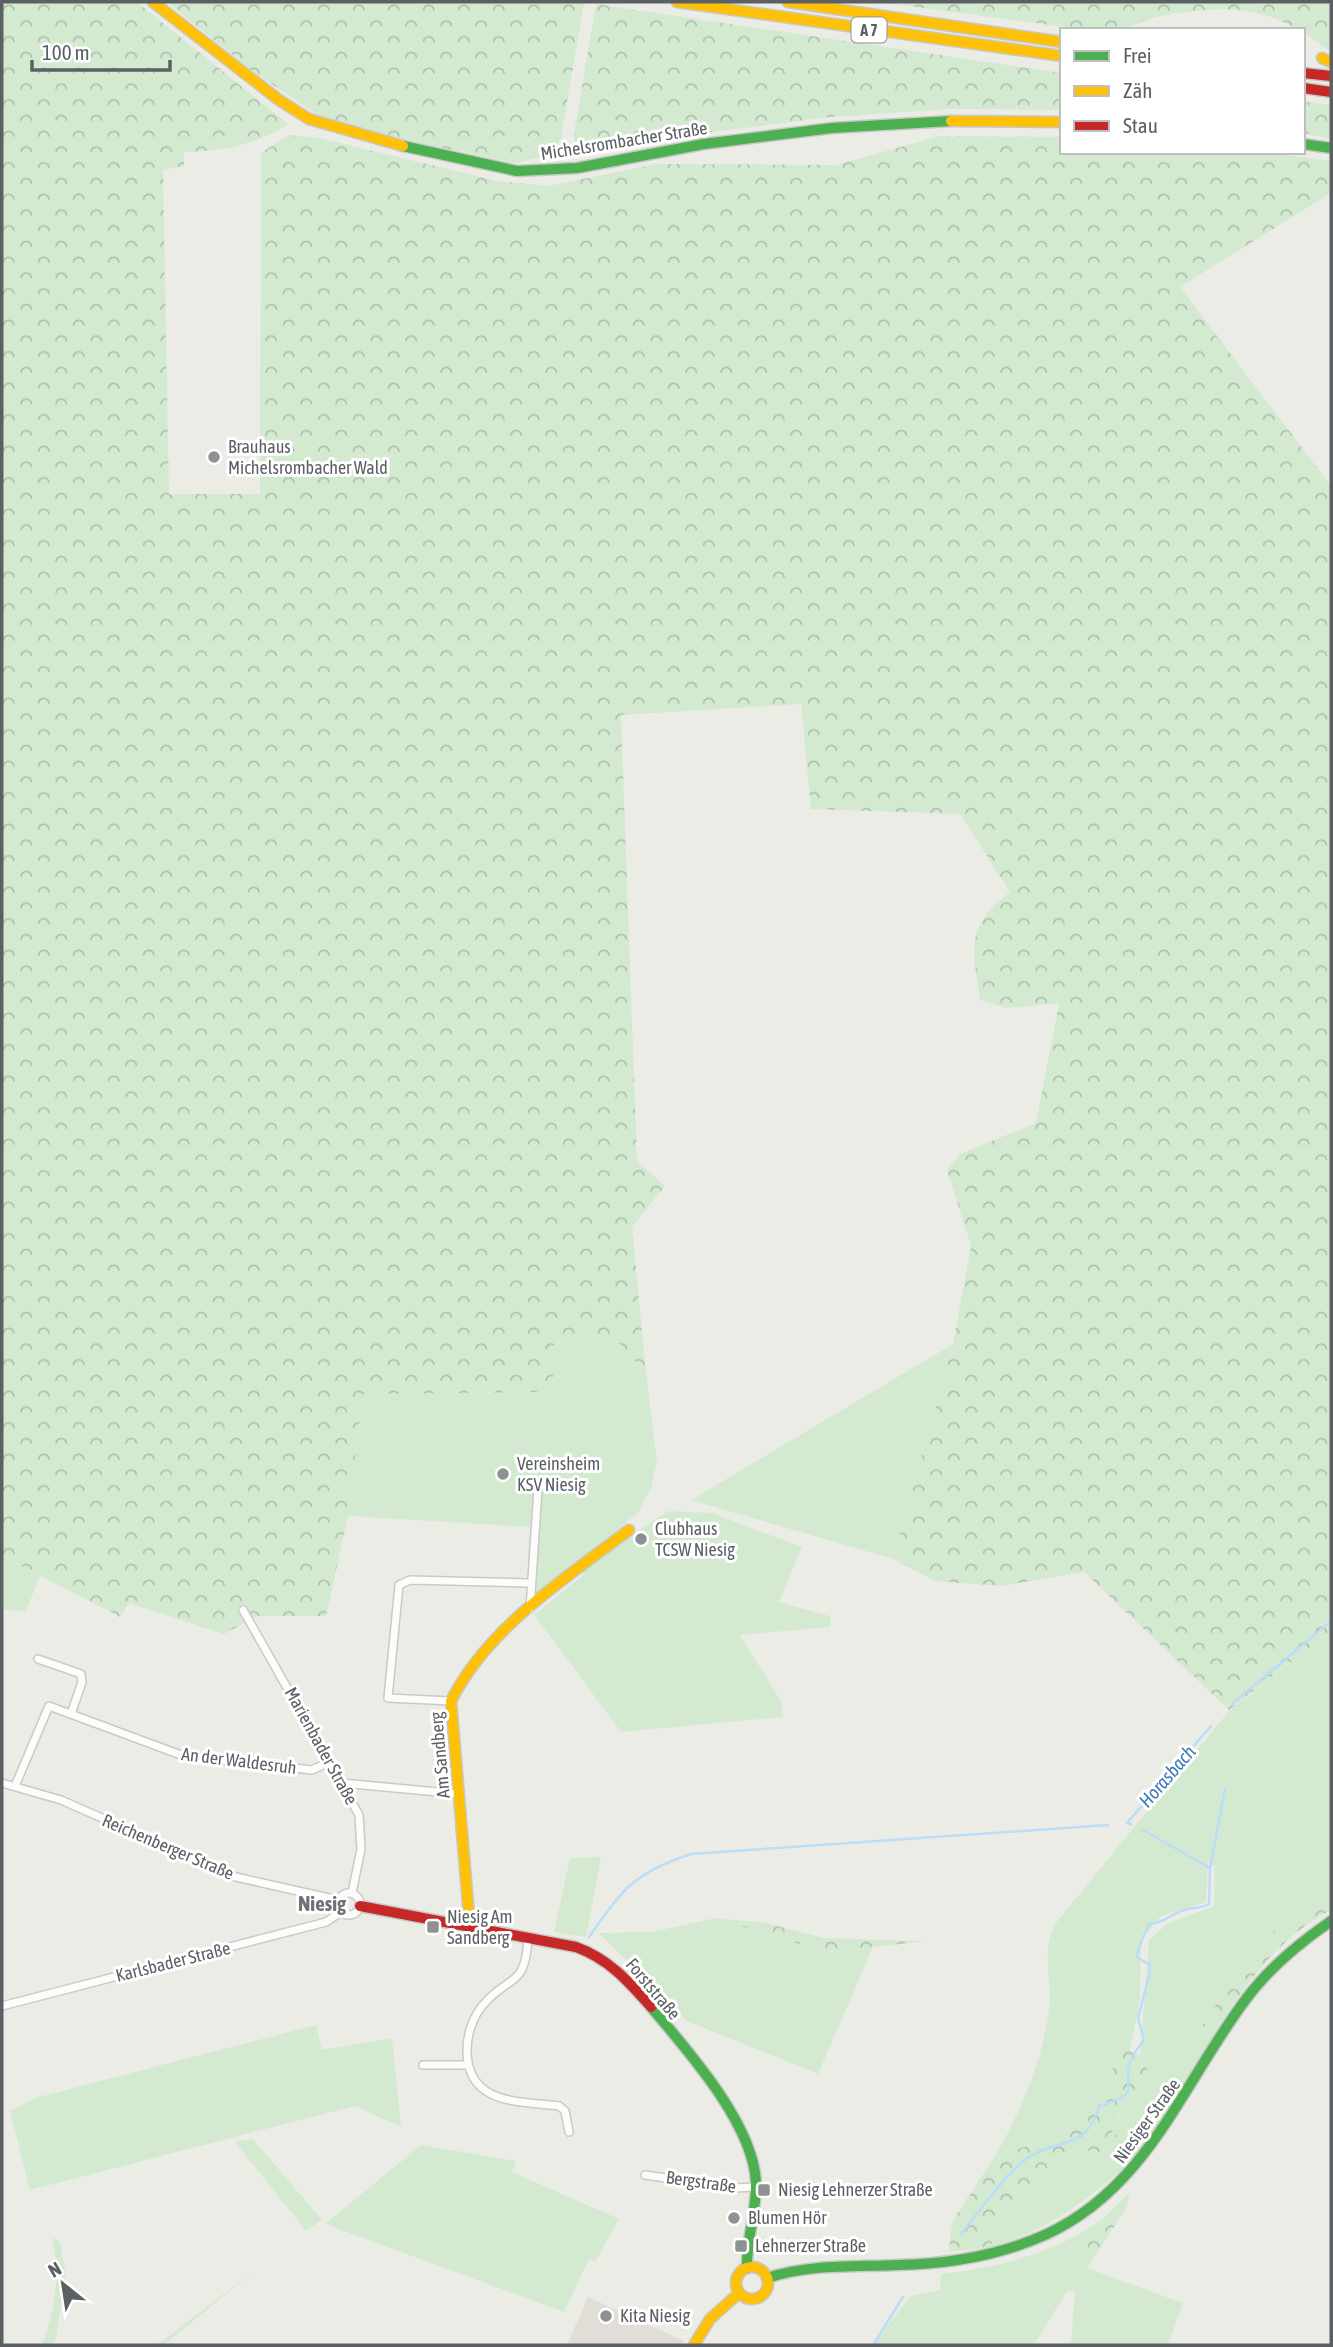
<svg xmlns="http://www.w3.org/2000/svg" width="1333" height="2347" font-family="'Asap Condensed',sans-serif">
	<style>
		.education { fill: #e0ded6 }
		.green { fill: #d3ead1 }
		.forest { fill: url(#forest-crowns) }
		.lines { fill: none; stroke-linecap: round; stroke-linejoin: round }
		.stream { stroke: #baddf8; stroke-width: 2.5 }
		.street-casing { stroke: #c9c9c9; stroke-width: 10 }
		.fast-casing { stroke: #c7c9c7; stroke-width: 13 }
		.slow-casing { stroke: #c7c9c7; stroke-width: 13 }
		.jam-casing { stroke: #c7c9c7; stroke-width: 13 }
		.street { stroke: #fcfcfb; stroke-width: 7 }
		.fast { stroke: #4caf50; stroke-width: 10 }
		.slow { stroke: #ffc107; stroke-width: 10 }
		.jam { stroke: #c62828; stroke-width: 10 }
		.poi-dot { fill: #8e9192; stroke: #fff; stroke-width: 2.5 }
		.labels { text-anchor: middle; stroke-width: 6; stroke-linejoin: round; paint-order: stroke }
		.shield { fill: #fff; stroke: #8d9093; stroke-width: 2 }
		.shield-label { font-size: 16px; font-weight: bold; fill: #5c6065 }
		.street-label { font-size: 18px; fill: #5c6065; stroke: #fff }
		.poi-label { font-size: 18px; fill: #5c6065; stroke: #fff; text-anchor: start }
		.water-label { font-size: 19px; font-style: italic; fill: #3b78b7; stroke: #fff }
		.quarter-label { font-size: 21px; font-weight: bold; fill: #6d7277; stroke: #fff }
	</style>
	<defs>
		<pattern id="forest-crowns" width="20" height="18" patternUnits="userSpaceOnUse" patternTransform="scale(1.75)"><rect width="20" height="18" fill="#d3ead1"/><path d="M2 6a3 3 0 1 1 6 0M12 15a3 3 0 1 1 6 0" fill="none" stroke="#aec1ad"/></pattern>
	</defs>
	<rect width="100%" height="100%" fill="#ecece7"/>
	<!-- education -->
	<polygon class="education" points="588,2297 684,2341 681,2345 567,2345"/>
	<!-- green -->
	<g class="green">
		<polygon points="553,1341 620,1344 646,1373 657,1462 651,1487 639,1511 543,1597 526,1602 530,1527 348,1516 363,1394 552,1392"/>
		<polygon points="953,1344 893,1559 691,1500"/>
		<polygon points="668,1511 712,1513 802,1547 779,1602 830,1616 831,1627 740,1635 781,1701 783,1717 621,1732 534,1615 582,1576 588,1564"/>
		<polygon points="2,1556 40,1576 26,1611 2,1610"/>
		<path d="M 1331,1631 L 1331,1886 L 1263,1939 L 1191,2048 L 1202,2053 L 1171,2109 L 1142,2146 L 1111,2133 L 1147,2060 L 1140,2056 L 1149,1940 L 1168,1923 L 1214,1906 L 1215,1866 L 1208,1862 L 1206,1902 L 1161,1916 L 1141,1941 L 1140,2000 L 1130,2051 L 1125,2049 C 1088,2114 1069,2136 995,2156 C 1020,2114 1043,2059 1049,2009 C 1052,1979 1041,1952 1055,1924 L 1229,1711 Z"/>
		<polygon points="601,1857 586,1937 554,1932 570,1858"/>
		<polygon points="715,1918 826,1952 873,1947 818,2074 687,2021 599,1933 652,1932"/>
		<polygon points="316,2025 322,2050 392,2038 401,2127 355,2106 30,2190 10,2111 35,2098"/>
		<polygon points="253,2139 322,2220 306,2231 235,2142"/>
		<polygon points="421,2145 516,2161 512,2172 619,2219 595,2262 589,2259 564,2312 325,2224"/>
		<path d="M 1091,2149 L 1125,2167 C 1081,2205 1047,2230 990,2247 L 1007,2210 L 1047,2177 Z"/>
		<path d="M 1105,2217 L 1084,2250 L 1086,2268 L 1183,2303 L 1168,2345 L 1071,2345 L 1075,2291 L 1067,2291 L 1034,2345 L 872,2345 L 911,2296 L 940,2290 L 941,2274 C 1001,2267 1056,2253 1105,2217 Z"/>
		<path d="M 52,2237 L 60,2243 L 66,2276 L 56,2337 L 53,2345 L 42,2345 C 55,2309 61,2275 52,2237 Z"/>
		<polygon points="259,2267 164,2345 157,2345"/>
	</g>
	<!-- forest -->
	<g class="forest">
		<path d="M 2,2 L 137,2 L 288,124 C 257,145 222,151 184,152 L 184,166 L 163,170 L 169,494 L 260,494 L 261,153 L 288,135 L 319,138 L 498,181 L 548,186 L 656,164 L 836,165 L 940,136 L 1062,137 L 1062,152 L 1267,152 L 1331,161 L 1331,193 L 1180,287 L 1331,486 L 1331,1631 L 1229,1710 L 1084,1572 L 1001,1586 L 935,1581 L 893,1559 L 953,1344 L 971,1246 L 947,1170 L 960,1154 L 1036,1123 L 1059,1003 L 1007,1008 L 980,1000 C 973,948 964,928 1010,892 L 960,814 L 811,809 L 801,704 L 621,715 L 637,1161 L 665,1186 L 632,1227 L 646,1373 L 620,1344 L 554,1341 L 553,1392 L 363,1394 L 348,1516 L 326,1616 L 258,1616 L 224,1634 L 129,1603 L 120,1617 L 2,1556 Z"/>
		<polygon points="167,2 584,2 561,138 553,154 516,163 409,141 316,114 251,70"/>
		<path d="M 878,2 L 1331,2 L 1331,53 C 1275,6 1232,3 1162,16 C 1147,18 1135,26 1121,29 C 1111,31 1099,30 1088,30 Z"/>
		<polygon points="596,4 1062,73 1062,110 953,109 830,117 690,135 601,152 575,148 574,133"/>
		<polygon points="1303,101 1331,105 1331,139 1303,133"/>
		<path d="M 1331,1886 L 1331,1910 C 1273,1940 1234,1999 1203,2053 L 1191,2049 L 1205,2020 L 1263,1939 Z"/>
		<polygon points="715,1918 766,1923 824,1938 928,1941 826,1952"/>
		<path d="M 1125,2048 L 1147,2060 L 1147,2093 L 1119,2114 L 1112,2133 L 1142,2146 L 1125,2167 L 1091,2149 L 1047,2177 L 1007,2210 L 990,2247 L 949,2252 L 952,2222 L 995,2156 C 1070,2136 1088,2114 1125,2048 Z"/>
		<polygon points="1130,2192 1126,2209 1086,2269 1084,2250 1105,2217"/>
	</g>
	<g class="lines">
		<!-- stream -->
		<g class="stream">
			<polyline points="1232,1704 1331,1621"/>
			<polyline points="1131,1824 1127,1823 1211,1726"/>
			<polyline points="1210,1868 1225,1789"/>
			<path d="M 589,1937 C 623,1889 633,1873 691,1854 L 1108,1825"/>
			<path d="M 960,2235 C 980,2211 998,2184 1021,2163 C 1053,2136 1086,2154 1100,2105 C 1146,2094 1120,2086 1131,2060 C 1134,2053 1140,2046 1144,2040 L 1138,2018 L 1150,1972 L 1150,1965 L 1137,1957 C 1138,1947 1145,1933 1149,1924 C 1163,1923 1169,1916 1181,1911 C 1191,1907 1199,1909 1209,1904 L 1210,1868 L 1143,1830"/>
			<polyline points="873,2345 903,2297"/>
		</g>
		<!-- street casing -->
		<g class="street-casing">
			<g id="street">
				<polyline points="530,1609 538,1488"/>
				<polyline points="243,1610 359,1815 361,1849 352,1893"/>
				<polyline points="38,1659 81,1674 82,1682 71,1714"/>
				<polyline points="451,1701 388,1698 399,1585 410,1580 531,1583"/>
				<polyline points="2,1783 61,1800 236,1877 338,1900"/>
				<polyline points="342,1783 459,1794"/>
				<polyline points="15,1786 49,1706 181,1755 312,1770 329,1762"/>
				<circle cx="349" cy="1904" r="11"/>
				<path d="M 528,1939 C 525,1989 509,1974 483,2005 C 473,2017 467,2034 467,2050 C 467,2105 518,2101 559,2106 L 565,2111 L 569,2132"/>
				<polyline points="2,2006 326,1922 341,1912"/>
				<polyline points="423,2065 468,2065"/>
				<polyline points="645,2175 734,2188 756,2187"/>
			</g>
		</g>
		<!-- fast casing -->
		<g class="fast-casing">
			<g id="fast">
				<polyline points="1303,144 1331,148"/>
				<polyline points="403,146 517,171 577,168 704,144 832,128 951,121"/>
				<path d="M 651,2007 C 687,2050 753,2123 756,2182 C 757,2211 746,2239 747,2268"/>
				<path d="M 767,2278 C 809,2264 854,2267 898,2265 C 949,2264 1001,2255 1047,2234 C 1148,2187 1183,2083 1246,1999 C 1269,1968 1299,1943 1331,1921"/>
			</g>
		</g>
		<!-- slow casing -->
		<g class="slow-casing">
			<g id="slow">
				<polyline points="153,2 279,100 309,119 403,146"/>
				<polyline points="677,2 1062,56"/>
				<polyline points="788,2 1062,42"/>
				<polyline points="1322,58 1331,62"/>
				<polyline points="951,121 1062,122"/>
				<path d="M 470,1928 L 451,1701 C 488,1627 565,1579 629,1530"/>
				<circle cx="752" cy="2283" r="16"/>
				<polyline points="694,2345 710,2319 739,2293"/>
			</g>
		</g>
		<!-- jam casing -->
		<g class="jam-casing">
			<g id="jam">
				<polyline points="1303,73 1331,76"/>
				<polyline points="1303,88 1331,92"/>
				<path d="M 360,1906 L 576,1947 C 609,1959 628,1981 651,2007"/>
			</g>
		</g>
		<!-- street -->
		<use href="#street" class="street"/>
		<!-- fast -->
		<use href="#fast" class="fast"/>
		<!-- slow -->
		<use href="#slow" class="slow"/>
		<!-- jam -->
		<use href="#jam" class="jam"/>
	</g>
	<!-- markers -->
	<g class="poi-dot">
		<circle cx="214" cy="457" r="7"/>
		<circle cx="503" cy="1474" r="7"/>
		<circle cx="641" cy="1539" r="7"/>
		<rect x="426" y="1920" width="14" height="14" rx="3.5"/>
		<rect x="757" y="2183" width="14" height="14" rx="3.5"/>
		<circle cx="734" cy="2218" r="7"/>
		<rect x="734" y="2239" width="14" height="14" rx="3.5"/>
		<circle cx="606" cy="2316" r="7"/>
	</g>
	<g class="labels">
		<!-- shield labels -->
		<rect class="shield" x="851.5" y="17.5" width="35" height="25" rx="5"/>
		<g class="shield-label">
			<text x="869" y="36">A 7</text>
		</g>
		<!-- street labels -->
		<g class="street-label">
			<text transform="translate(624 141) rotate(-9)" y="6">Michelsrombacher Straße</text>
			<text transform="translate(321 1746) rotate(61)" y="6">Marienbader Straße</text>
			<text transform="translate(440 1755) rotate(-95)" y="6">Am Sandberg</text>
			<text transform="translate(239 1761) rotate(7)" y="6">An der Waldesruh</text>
			<text transform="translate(168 1847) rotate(23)" y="6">Reichenberger Straße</text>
			<text transform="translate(173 1962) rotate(-14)" y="6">Karlsbader Straße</text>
			<text transform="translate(653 1989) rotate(50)" y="6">Forststraße</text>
			<text transform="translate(1147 2121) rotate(-54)" y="6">Niesiger Straße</text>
			<text transform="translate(701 2182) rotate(8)" y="6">Bergstraße</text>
		</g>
		<!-- poi labels -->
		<g class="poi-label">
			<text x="228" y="453">Brauhaus<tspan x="228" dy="21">Michelsrombacher Wald</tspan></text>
			<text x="517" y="1470">Vereinsheim<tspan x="517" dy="21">KSV Niesig</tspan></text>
			<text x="655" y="1535">Clubhaus<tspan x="655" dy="21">TCSW Niesig</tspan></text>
			<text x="447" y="1923">Niesig Am<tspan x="447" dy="21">Sandberg</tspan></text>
			<text x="778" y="2196">Niesig Lehnerzer Straße</text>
			<text x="748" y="2224">Blumen Hör</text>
			<text x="755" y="2252">Lehnerzer Straße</text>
			<text x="620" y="2322">Kita Niesig</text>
		</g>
		<!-- water labels -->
		<g class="water-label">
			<text transform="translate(1167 1776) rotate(-49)" y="7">Horasbach</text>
		</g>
		<!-- quarter labels -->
		<g class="quarter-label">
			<text x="322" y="1911">Niesig</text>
		</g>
	</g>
	<!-- border -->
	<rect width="1333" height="2347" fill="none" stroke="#5c6065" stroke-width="7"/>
	<!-- legend -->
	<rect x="1060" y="28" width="245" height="126" fill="#ffffff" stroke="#bebfc1" stroke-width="2"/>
	<rect x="1074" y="51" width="35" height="10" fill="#4caf50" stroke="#bebfc1" stroke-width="2"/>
	<text x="1123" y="63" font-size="21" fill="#5c6065">Frei</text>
	<rect x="1074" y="86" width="35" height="10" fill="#ffc107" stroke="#bebfc1" stroke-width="2"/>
	<text x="1123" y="98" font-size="21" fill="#5c6065">Zäh</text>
	<rect x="1074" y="121" width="35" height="10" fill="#c62828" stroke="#bebfc1" stroke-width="2"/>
	<text x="1123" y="133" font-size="21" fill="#5c6065">Stau</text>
	<!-- north arrow -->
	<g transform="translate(63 2284) rotate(330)" stroke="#ffffff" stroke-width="5" paint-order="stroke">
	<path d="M0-5L12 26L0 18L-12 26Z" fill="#5c6065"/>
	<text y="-10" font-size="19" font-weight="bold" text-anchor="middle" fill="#5c6065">N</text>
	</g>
	<!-- scale -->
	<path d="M32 60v10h138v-10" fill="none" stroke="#5c6065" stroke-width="3.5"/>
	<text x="42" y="60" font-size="21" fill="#5c6065" stroke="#ffffff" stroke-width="5" paint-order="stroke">100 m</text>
</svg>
